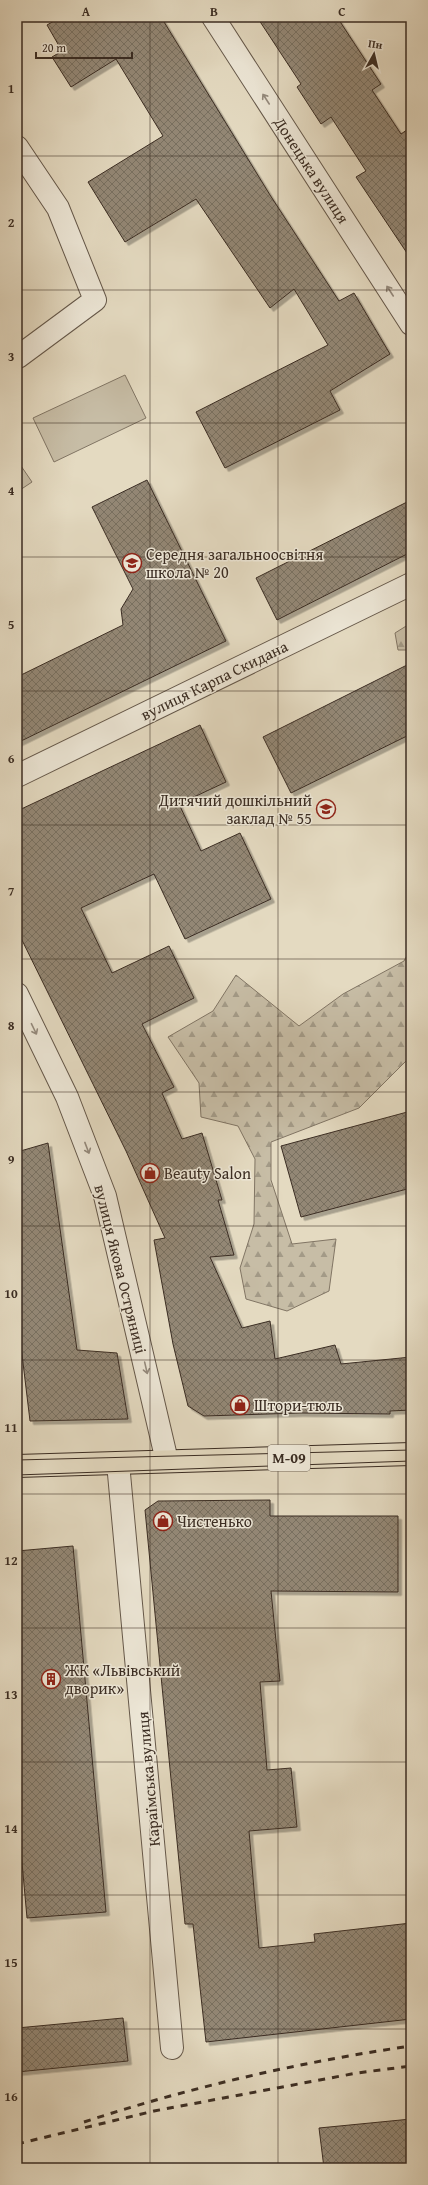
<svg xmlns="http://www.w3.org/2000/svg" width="428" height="2185" font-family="'Gentium Book Plus',serif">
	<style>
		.grass { fill: #c7bda6; stroke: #817564 }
		.forest { fill: url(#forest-firs); stroke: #817564 }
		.building { fill: url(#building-cross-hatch); stroke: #3b2d23; filter: url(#shadow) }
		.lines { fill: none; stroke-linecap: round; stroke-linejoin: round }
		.minor-casing { stroke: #65584a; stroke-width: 24 }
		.major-casing { stroke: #3b2d23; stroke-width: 24 }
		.minor { stroke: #ede7d7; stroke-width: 22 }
		.major { stroke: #e4dac1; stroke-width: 22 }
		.tram { stroke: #3b2d23; stroke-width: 1 }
		.rail { stroke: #3b2d23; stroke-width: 3; stroke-dasharray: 7 7; stroke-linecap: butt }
		.oneway { stroke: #948a7d }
		.grid { fill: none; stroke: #3b2d23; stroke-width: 1; stroke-opacity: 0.55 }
		.labels { text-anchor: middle; stroke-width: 3; stroke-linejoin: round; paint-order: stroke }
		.shield { fill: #ede7d7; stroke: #706559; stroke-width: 1 }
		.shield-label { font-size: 15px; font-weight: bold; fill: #3b2d23 }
		.street-label { font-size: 16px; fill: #3b2d23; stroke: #ede7d7 }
		.poi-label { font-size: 16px; fill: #3b2d23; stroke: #ede7d7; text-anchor: start }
		.neatline { fill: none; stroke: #3b2d23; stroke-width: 1.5 }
		.grid-label { font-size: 13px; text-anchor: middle; font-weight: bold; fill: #3b2d23 }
	</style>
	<defs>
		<pattern id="forest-firs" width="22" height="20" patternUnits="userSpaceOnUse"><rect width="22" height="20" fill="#c7bda6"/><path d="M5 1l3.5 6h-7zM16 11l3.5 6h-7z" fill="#a39a87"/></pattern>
		<pattern id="building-cross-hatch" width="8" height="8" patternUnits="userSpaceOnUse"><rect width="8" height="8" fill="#938775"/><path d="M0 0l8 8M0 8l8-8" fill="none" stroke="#796f60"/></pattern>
		<filter id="shadow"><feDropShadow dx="3.5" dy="3.5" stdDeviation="0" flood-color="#0004"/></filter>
	</defs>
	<rect width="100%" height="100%" fill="#e4dac1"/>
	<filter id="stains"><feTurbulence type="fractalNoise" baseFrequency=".005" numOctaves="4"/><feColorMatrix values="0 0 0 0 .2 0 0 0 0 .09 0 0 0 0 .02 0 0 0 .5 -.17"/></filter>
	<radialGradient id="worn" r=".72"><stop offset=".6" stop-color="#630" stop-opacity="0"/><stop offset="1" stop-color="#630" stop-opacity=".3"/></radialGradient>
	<!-- grass -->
	<g class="grass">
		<polygon points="125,375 146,418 54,462 33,418"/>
		<polygon points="17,460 32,482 17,492"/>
	</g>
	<!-- forest -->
	<g class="forest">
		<polygon points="411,623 411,650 398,650 395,633"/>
		<polygon points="411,948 411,1056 359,1108 271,1142 271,1180 292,1244 336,1239 329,1291 287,1311 246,1299 240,1268 254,1224 255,1159 238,1126 201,1117 199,1083 168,1037 213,1011 236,975 299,1026 343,994 404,961"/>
	</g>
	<!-- building -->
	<g class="building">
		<polygon points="61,17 161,17 270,195 339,301 354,293 390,354 330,391 340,410 225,468 196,412 328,345 294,289 270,308 196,199 125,242 88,182 163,136 116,59 71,87 52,57 62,51 47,25"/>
		<polygon points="257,17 337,17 381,84 372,90 401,134 411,127 411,259 356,177 366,171 331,117 321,124 297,87 301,84"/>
		<polygon points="147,480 226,641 17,743 17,677 123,625 121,609 133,589 92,507"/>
		<polygon points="411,500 411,552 277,620 256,578"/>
		<polygon points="411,663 411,734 291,793 263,737"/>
		<polygon points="200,725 226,782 179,804 201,851 240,833 271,899 185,939 154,874 81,908 112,973 169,946 194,998 142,1024 174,1087 162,1093 182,1139 202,1133 222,1200 218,1200 234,1255 210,1257 242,1328 270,1321 275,1359 335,1345 341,1364 411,1357 411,1410 390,1411 390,1414 300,1413 204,1416 188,1406 173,1344 154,1240 165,1238 126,1151 17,930 17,811"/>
		<polygon points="411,1111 411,1188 301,1217 281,1146"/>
		<polygon points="48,1143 77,1350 117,1353 128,1419 30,1421 17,1313 17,1152"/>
		<polygon points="270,1500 270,1516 398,1516 398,1592 271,1591 280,1681 260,1682 267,1770 291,1768 297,1827 249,1831 259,1948 315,1942 314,1934 411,1923 411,2019 206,2042 193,1924 185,1924 145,1510 158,1501"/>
		<polygon points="73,1546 106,1912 27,1918 17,1807 17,1551"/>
		<polygon points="123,2018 128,2061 17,2072 17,2028"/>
		<polygon points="411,2119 411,2168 324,2168 319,2128"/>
	</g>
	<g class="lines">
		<!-- minor casing -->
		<g class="minor-casing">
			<g id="minor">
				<polyline points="213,17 411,324"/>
				<polyline points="17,147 58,208 95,300 18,357"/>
				<polyline points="17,776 411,584"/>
				<polyline points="17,994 67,1097 105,1196 167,1461"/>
				<polyline points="118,1463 172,2048"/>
			</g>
		</g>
		<!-- major casing -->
		<g class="major-casing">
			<polyline id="major" points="17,1466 411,1454"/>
		</g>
		<!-- minor -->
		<use href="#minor" class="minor"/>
		<!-- major -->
		<use href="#major" class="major"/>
		<!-- tram -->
		<g class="tram">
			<polyline points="17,1460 411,1450"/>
			<polyline points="17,1475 411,1461"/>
		</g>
		<!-- rail -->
		<g class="rail">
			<path d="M 84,2122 C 191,2087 300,2062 411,2046"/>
			<polyline points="17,2144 154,2111 357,2073 411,2066"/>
		</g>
	</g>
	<!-- one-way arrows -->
	<defs><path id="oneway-shaft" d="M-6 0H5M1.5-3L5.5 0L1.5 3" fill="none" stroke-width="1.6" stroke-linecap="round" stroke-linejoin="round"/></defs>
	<g class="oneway">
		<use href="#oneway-shaft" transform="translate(266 99) rotate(-123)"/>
		<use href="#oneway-shaft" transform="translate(390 291) rotate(-123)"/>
		<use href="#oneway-shaft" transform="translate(34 1029) rotate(64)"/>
		<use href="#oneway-shaft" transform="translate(87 1148) rotate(69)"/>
		<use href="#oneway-shaft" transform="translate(146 1368) rotate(77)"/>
	</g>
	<!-- grid -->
	<path class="grid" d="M 150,17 L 150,2168M 278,17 L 278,2168M 17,156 L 411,156M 17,290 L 411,290M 17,423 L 411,423M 17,557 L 411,557M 17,691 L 411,691M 17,825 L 411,825M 17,959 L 411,959M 17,1092 L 411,1092M 17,1226 L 411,1226M 17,1360 L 411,1360M 17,1494 L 411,1494M 17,1628 L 411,1628M 17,1762 L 411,1762M 17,1895 L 411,1895M 17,2029 L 411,2029"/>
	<!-- icons -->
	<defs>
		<g id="school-ring" transform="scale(1)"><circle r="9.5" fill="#ede7d7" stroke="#8f2418" stroke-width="1.5"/><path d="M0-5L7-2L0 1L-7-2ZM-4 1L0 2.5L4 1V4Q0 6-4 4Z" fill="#8f2418"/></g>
		<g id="shop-ring" transform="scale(1)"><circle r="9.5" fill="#ede7d7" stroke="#8f2418" stroke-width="1.5"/><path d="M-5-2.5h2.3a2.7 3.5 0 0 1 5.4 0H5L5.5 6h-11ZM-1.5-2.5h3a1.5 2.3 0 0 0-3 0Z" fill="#8f2418"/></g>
		<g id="building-ring" transform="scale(1)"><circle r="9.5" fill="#ede7d7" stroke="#8f2418" stroke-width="1.5"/><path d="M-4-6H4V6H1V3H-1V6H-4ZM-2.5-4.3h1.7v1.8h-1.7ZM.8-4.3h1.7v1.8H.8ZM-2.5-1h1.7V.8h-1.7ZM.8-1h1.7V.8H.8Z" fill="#8f2418"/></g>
	</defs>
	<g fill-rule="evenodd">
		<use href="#school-ring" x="132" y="563"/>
		<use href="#school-ring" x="326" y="809"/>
		<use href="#shop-ring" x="150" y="1173"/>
		<use href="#shop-ring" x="240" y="1405"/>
		<use href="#shop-ring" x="163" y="1521"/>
		<use href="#building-ring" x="51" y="1679"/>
	</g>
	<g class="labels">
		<!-- shield labels -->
		<rect class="shield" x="268" y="1445" width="42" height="26" rx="3"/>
		<g class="shield-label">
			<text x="289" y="1463">М-09</text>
		</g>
		<!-- street labels -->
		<g class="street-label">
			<text transform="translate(312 170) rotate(57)" y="6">Донецька вулиця</text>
			<text transform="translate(214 680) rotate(-26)" y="6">вулиця Карпа Скидана</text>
			<text transform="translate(121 1269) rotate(76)" y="6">вулиця Якова Остряниці</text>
			<text transform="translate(148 1779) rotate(-95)" y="6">Караїмська вулиця</text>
		</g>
		<!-- poi labels -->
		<g class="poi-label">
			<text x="146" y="560">Середня загальноосвітня<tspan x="146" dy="18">школа № 20</tspan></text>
			<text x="312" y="806" text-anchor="end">Дитячий дошкільний<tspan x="312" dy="18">заклад № 55</tspan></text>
			<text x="164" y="1179">Beauty Salon</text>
			<text x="254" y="1411">Штори-тюль</text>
			<text x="177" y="1527">Чистенько</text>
			<text x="65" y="1676">ЖК «Львівський<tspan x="65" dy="18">дворик»</tspan></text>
		</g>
	</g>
	<!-- margin -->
	<rect width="428" height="2185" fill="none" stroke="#e4dac1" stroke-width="44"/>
	<!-- north arrow -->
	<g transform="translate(374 54) rotate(8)" stroke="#ede7d7" stroke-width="3" paint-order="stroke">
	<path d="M0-3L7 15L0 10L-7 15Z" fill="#3b2d23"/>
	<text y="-6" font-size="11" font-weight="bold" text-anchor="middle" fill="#3b2d23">Пн</text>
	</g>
	<!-- scale -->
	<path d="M36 52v6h96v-6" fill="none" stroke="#3b2d23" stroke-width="2"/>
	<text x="42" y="52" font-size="12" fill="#3b2d23" stroke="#ede7d7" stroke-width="3" paint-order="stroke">20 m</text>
	<rect x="22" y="22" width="384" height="2141" class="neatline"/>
	<g class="grid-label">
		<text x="86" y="16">A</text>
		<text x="214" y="16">B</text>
		<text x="342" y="16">C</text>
		<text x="11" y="93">1</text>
		<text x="11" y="227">2</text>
		<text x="11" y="361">3</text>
		<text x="11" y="495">4</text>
		<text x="11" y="629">5</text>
		<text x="11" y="763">6</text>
		<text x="11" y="896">7</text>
		<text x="11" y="1030">8</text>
		<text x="11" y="1164">9</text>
		<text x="11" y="1298">10</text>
		<text x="11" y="1432">11</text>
		<text x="11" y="1565">12</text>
		<text x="11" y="1699">13</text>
		<text x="11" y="1833">14</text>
		<text x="11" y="1967">15</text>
		<text x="11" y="2101">16</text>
	</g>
	<rect width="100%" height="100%" filter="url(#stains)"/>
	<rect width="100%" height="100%" fill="url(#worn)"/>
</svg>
